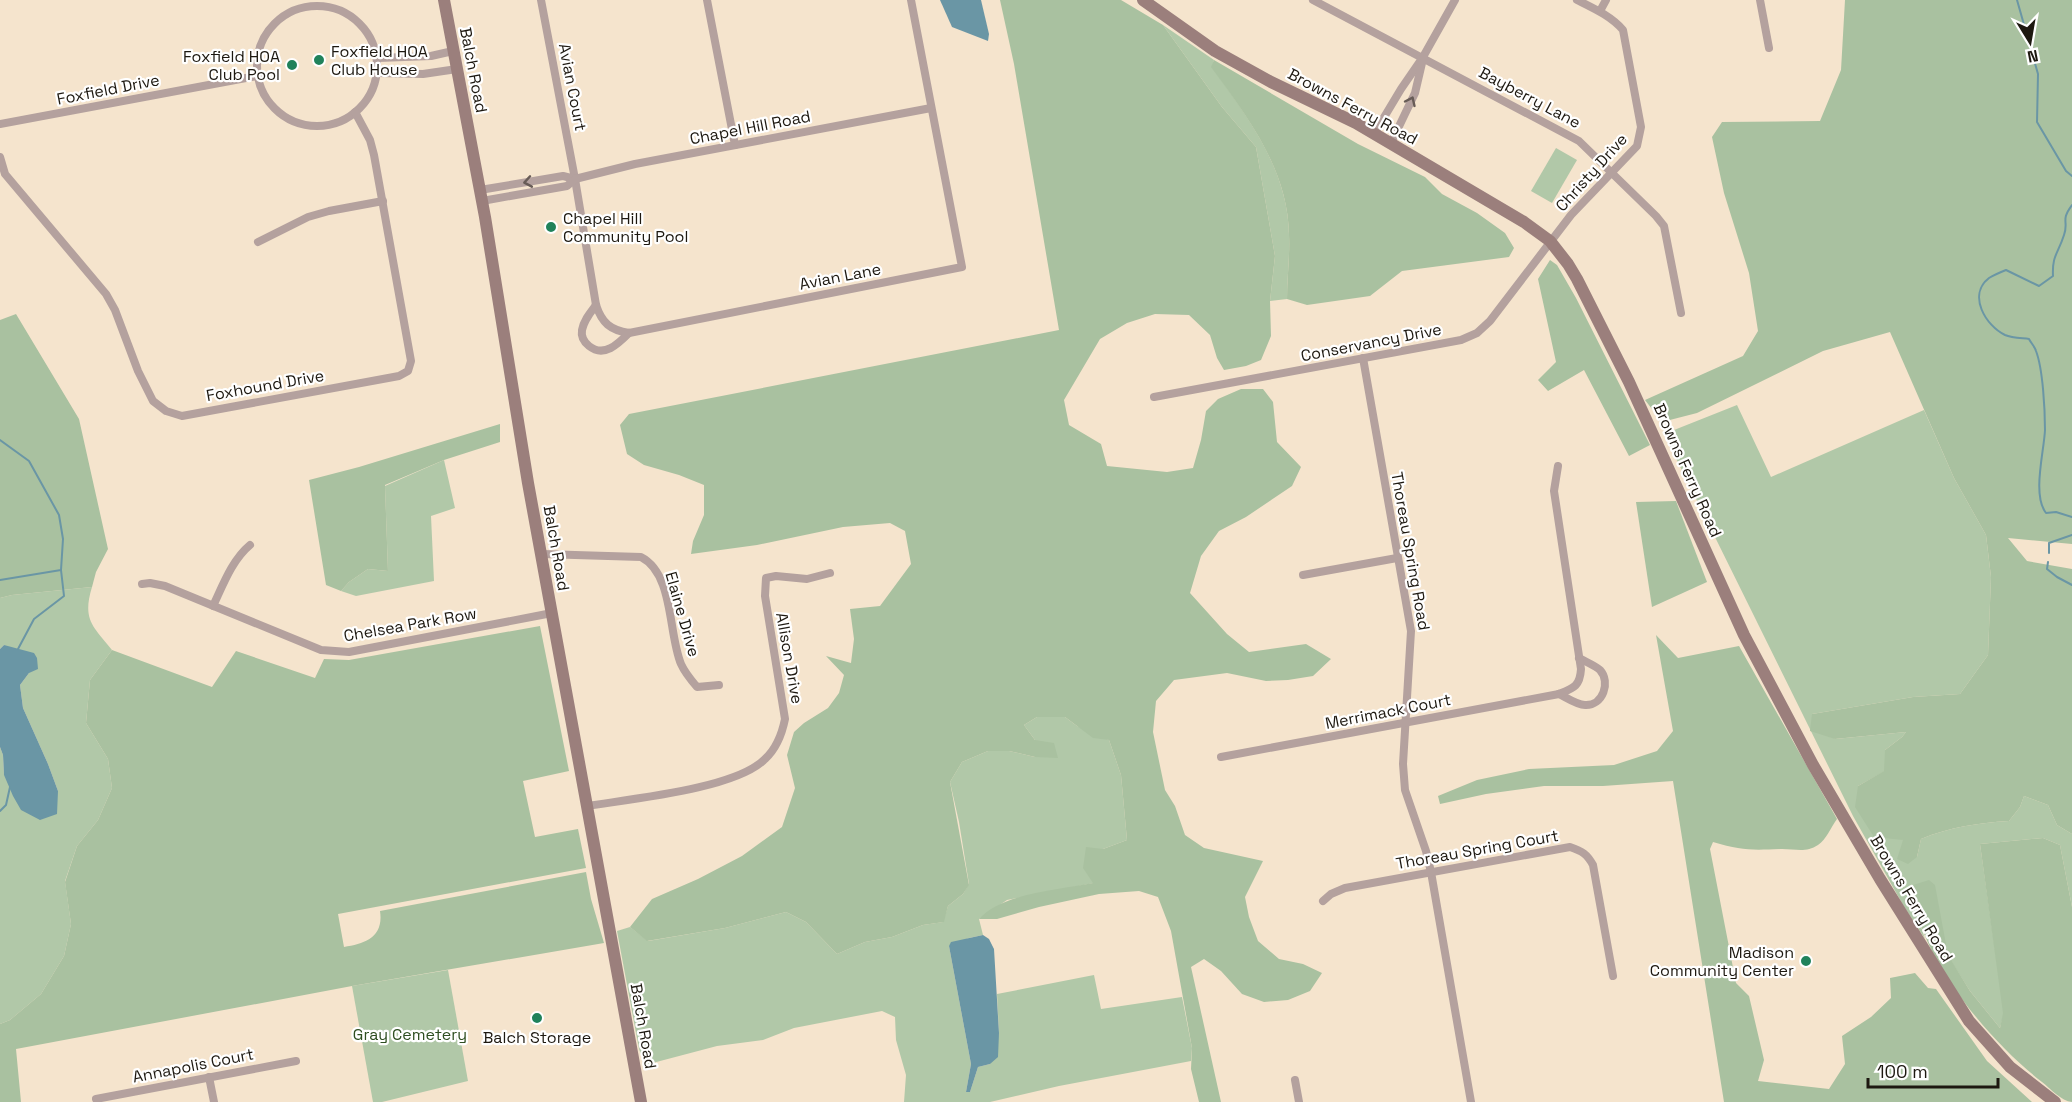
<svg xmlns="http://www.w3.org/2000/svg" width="2072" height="1102" font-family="'Space Grotesk',sans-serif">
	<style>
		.green { fill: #b1c8a8 }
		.forest { fill: #a9c1a0 }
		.water { fill: #6a96a5 }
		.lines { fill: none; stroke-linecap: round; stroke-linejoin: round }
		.stream { stroke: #6a96a5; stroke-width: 2 }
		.street { stroke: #b4a19e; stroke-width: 8 }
		.secondary { stroke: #9b7f7c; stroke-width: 12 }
		.oneway { stroke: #685c57 }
		.poi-dot { fill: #20825b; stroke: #fff; stroke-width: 2 }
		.labels { text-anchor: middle; stroke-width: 4.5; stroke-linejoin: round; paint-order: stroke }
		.poi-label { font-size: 16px; fill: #1d1810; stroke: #fff; text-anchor: start }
		.street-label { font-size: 16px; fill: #1d1810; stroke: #fff }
		.park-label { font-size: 16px; fill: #2e4e20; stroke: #fff }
	</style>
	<rect width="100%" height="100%" fill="#f5e4cd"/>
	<!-- green -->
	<g class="green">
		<path d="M 1163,25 L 1214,60 L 1212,67 C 1248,118 1288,169 1289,235 C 1290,256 1287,278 1287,299 L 1270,301 L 1275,256 L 1256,147 L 1222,107 Z"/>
		<polygon points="1556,148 1577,160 1552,203 1531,191"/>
		<path d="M 1737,405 L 1771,477 L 1924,410 L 1954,478 L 1986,535 L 1991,577 L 1988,655 L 1960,694 L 1913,697 L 1812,714 L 1835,739 L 1906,732 L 1902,737 L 1885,750 L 1885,771 L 1858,786 L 1917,857 L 1921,839 C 1950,827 1978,823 2009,821 L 2020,807 L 2024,796 L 2048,805 L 2057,825 L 2072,834 L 2072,907 L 2060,845 L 2043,838 L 1980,844 L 2004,1013 L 2000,1028 L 1970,991 L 1913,901 L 1925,939 L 1903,905 L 1853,816 L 1664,434 Z"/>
		<polygon points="444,460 455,508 431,516 434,581 356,596 341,591 349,582 368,569 388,571 385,486"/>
		<path d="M 92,587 C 82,620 93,626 112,650 L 90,680 L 86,723 L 108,759 L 112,788 L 98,820 L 77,846 L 65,881 L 71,924 L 64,956 L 41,994 L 10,1020 L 0,1024 L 0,747 L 3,755 L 4,775 L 58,791 L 48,764 L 23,708 L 20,685 L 29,673 L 4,645 L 0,649 L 0,598 L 12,595 Z"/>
		<polygon points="1037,717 1065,717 1077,726 1109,740 1121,775 1127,840 1103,849 1094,883 1007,900 979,919 983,935 969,938 949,946 971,1064 966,1092 970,1092 978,1067 990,1064 999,1033 997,994 1094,975 1101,1009 1182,997 1192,1048 1191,1061 1059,1086 990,1102 904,1102 906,1075 896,1040 895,1017 882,1011 794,1028 763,1040 717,1046 645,1065 639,1049 617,931 630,927 648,941 725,928 786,912 806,922 837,954 865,942 892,937 923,925 943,922 948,906 963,894 969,884 959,822 950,782 962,762 988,751 1009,751 1035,757 1035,740 1024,725"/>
		<polygon points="448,970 468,1081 382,1102 373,1102 352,986"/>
	</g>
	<!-- forest -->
	<g class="forest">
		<path d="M 1000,0 L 1121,0 L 1163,25 L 1222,107 L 1256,147 L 1275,256 L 1270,301 L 1271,336 L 1261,360 L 1246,366 L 1224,370 L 1217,358 L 1210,335 L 1189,315 L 1155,314 L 1127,323 L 1100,339 L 1064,400 L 1069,425 L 1101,444 L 1107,466 L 1167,472 L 1193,468 L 1201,440 L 1206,411 L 1218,399 L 1241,389 L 1263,389 L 1273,402 L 1277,442 L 1301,467 L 1292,486 L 1246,517 L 1219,531 L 1201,556 L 1190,593 L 1227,634 L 1249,652 L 1306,644 L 1331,659 L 1313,676 L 1288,680 L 1266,681 L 1227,673 L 1174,680 L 1156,701 L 1153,732 L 1165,790 L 1175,806 L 1185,835 L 1204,848 L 1263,861 L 1245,897 L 1249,917 L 1258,941 L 1279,959 L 1303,964 L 1322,973 L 1310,991 L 1288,1000 L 1264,1002 L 1242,994 L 1221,971 L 1204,959 L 1191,967 L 1221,1102 L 1199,1102 L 1191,1069 L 1192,1048 L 1171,931 L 1158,897 L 1139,891 L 1099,894 L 1039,907 L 997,919 L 979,919 C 1002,893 1059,890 1093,883 L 1083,868 L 1086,847 L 1103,849 L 1127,840 L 1121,775 L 1109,740 L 1093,738 L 1065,717 L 1037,717 L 1024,725 L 1035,740 L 1054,743 L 1058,758 L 1035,757 L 1009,751 L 988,751 L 962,762 L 950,782 L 969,885 L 963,894 L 948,906 L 944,922 L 923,925 L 892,937 L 865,942 L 837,954 L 806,922 L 786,912 L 725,928 L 647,941 L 630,927 L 652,899 L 698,879 L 742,856 L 782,827 L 795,788 L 787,755 L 794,732 L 804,723 L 828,708 L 839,693 L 844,675 L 826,656 L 851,663 L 854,639 L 850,609 L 880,606 L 911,564 L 905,531 L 890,523 L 843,527 L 757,545 L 691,554 L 693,541 L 704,515 L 704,485 L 679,475 L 644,465 L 627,454 L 620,425 L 629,414 L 1059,330 L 1014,64 Z"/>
		<path d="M 1845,0 L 2072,0 L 2072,544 L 2008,538 L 2027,561 L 2072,569 L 2072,834 L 2057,825 L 2048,805 L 2024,796 L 2020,807 L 2009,821 C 1978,823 1950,827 1921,839 L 1917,857 L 1908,864 L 1897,859 L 1903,840 L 1874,837 L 1855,807 L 1858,786 L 1884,771 L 1885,750 L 1902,737 L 1906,732 L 1835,739 L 1810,731 L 1812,714 L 1913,697 L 1960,694 L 1988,655 L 1991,577 L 1986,535 L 1954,478 L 1890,332 L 1823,351 L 1697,413 L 1662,422 L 1645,400 L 1743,356 L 1758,331 L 1749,273 L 1724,193 L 1712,137 L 1722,122 L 1820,121 L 1841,70 Z"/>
		<path d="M 1214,60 L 1358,144 L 1425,177 L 1442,194 L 1477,213 L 1505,233 L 1514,248 L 1509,257 L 1402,271 L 1370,296 L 1307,305 L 1287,299 C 1287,278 1290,256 1289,235 C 1288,169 1248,118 1211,67 Z"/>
		<polygon points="1550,260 1557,265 1576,298 1650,445 1629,456 1584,370 1548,391 1538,380 1556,362 1538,279"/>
		<polygon points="16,314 79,419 108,549 96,572 92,587 12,595 0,598 0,320"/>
		<polygon points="500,424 500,442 444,460 385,485 388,571 368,569 349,582 341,591 326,585 309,480 359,467"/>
		<polygon points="1676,501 1707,582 1652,607 1636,502"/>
		<path d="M 540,626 L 569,771 L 523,781 L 535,837 L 578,829 L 586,868 L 338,914 L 344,947 C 365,944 384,937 380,911 L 586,872 L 591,899 L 604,943 L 352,986 L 16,1049 L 21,1102 L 0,1102 L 0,1024 L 10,1020 L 41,994 L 64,956 L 71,924 L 65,882 L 77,846 L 98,820 L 112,788 L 108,759 L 86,723 L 90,680 L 112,650 L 212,687 L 236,651 L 315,678 L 324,659 L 349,660 Z"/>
		<path d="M 1656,635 L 1678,658 L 1739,646 L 1837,819 C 1831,827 1826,840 1818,845 C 1806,853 1796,849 1782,849 C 1753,850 1742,851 1713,842 L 1710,849 L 1736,983 L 1749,996 L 1764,1060 L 1758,1081 L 1829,1089 L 1845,1064 L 1842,1036 L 1871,1017 L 1891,998 L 1890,978 L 1915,973 L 1928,988 L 1936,989 L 1987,1061 L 2032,1102 L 1724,1102 L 1673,781 L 1603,786 L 1544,786 L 1486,794 L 1440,804 L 1438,796 L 1477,780 L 1529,769 L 1614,765 L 1657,751 L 1673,731 Z"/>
		<path d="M 2043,838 L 2060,845 L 2072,907 L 2072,1102 C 2061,1101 2051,1089 2042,1082 C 1990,1042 1914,953 1913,885 L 1929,880 L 1935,885 L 1948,955 L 1970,991 L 2000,1028 L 2003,1013 L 1980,844 Z"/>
	</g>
	<!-- water -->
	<g class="water">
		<polygon points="940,0 981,0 989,34 988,41 952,27"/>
		<polygon points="4,645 34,653 37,658 38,669 29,673 20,685 23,708 48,764 58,791 57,814 40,820 21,810 13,796 4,775 3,755 0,747 0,649"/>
		<polygon points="983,935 989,939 994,949 999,1033 998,1057 990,1064 978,1067 970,1092 966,1092 971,1064 949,946 951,942"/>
	</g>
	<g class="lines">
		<!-- stream -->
		<g class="stream">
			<polyline points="2017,0 2038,74 2037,122 2066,171 2072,176"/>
			<path d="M 2072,205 C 2060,221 2069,221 2064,235 C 2058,254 2052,255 2053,276 L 2039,286 L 2006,270 C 2001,272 1994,275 1989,278 C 1967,295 1986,326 2005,335 C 2012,338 2021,338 2029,339 C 2031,343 2035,347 2036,351 C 2043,369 2045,411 2045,430 C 2044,452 2032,495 2046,513 L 2056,512 L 2072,517"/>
			<polyline points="0,440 29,461 59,515 63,539 61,570 0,580"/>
			<polyline points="2049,553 2049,543 2072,535"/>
			<polyline points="2048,562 2047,569 2057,577 2072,585"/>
			<polyline points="18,649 34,619 64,596 61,570"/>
			<polyline points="0,811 6,805 10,787"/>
		</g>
		<!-- street -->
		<g class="street">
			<path d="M 541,0 L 575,179 L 596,305 C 602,323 610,330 629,333 L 962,267 L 911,0"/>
			<polyline points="707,0 735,145"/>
			<polyline points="1313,0 1579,141 1656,216 1664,226 1681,313"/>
			<polyline points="1760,0 1769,48"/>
			<circle cx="317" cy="66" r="60"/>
			<polyline points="1600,11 1606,0"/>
			<polyline points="378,58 431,56 453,51"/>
			<polyline points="378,73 423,74 457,69"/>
			<polyline points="0,124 257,76"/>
			<polyline points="1374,134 1401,89 1423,57 1455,0"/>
			<polyline points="1391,143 1415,93 1422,63"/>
			<polyline points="0,157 5,174 106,294 115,310 138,371 153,401 166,411 182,416 399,376 408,371 411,361 374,155 370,140 355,112"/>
			<polyline points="480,190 563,176 575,179"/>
			<polyline points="482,201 567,186 575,179 635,164 931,108"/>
			<polyline points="258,242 308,217 329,211 383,201"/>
			<path d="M 596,305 C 590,313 584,320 582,330 C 581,336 584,342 589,346 C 604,358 618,344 629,333"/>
			<polyline points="1363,358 1411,631 1403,764 1405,790 1426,851 1431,872 1471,1102"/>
			<path d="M 1154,397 L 1461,340 L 1477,333 L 1490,321 L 1571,215 L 1637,146 L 1641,127 L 1623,30 C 1611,16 1593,8 1577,0"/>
			<path d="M 542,554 L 641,557 C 674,574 668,633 681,664 C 685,673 691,680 697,687 L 719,685"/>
			<polyline points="1303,575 1397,558"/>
			<polyline points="142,584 150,583 165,586 321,650 349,652 552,613"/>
			<path d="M 213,606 C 223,585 232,560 250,545"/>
			<path d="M 1559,694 C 1567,698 1577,705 1585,705 C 1603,706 1611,682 1600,670 C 1594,665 1586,662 1579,658"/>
			<path d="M 1221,757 L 1559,694 C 1574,688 1580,686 1581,669 L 1554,491 L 1558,466"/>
			<path d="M 587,806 C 630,799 736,789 765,759 C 777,748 782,734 785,719 L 765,596 L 766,578 L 776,576 L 807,579 L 830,573"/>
			<path d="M 1323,901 L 1331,894 L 1345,888 L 1570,847 C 1582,851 1587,854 1593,865 L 1613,976"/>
			<polyline points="209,1077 214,1102"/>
			<polyline points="1295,1080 1299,1102"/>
			<polyline points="96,1099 296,1061"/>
		</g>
		<!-- secondary -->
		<g class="secondary">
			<polyline points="444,0 485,217 528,483 641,1102"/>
			<polyline points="1143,0 1215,51 1271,82 1356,123 1524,222 1550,241 1568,264 1577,279 1629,382 1744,635 1813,765 1880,879 1969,1021 2010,1067 2055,1102"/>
		</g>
	</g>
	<!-- one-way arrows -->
	<defs><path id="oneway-chevron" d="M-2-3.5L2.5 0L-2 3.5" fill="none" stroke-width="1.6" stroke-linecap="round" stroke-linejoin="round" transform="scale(1.5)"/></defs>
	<g class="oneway">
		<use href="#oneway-chevron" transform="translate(1411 101) rotate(-65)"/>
		<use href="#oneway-chevron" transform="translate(528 182) rotate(170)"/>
	</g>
	<!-- markers -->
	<g class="poi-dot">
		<circle cx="319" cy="60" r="6"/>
		<circle cx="292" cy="65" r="6"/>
		<circle cx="551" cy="227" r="6"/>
		<circle cx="1806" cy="961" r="6"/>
		<circle cx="537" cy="1018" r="6"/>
	</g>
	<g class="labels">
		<!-- poi labels -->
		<g class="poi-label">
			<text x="331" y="57">Foxfield HOA<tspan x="331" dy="18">Club House</tspan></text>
			<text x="280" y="62" text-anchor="end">Foxfield HOA<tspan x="280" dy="18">Club Pool</tspan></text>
			<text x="563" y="224">Chapel Hill<tspan x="563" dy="18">Community Pool</tspan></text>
			<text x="1794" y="958" text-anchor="end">Madison<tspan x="1794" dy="18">Community Center</tspan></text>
			<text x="537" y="1043" text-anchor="middle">Balch Storage</text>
		</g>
		<!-- street labels -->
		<g class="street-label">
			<text transform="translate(474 70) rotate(79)" y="6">Balch Road</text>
			<text transform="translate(573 87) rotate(79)" y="6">Avian Court</text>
			<text transform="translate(108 89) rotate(-11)" y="6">Foxfield Drive</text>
			<text transform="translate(1530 97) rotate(28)" y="6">Bayberry Lane</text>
			<text transform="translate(1353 106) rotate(28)" y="6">Browns Ferry Road</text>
			<text transform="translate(750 127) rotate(-11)" y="6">Chapel Hill Road</text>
			<text transform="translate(1591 172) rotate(-48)" y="6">Christy Drive</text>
			<text transform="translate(840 276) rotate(-11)" y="6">Avian Lane</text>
			<text transform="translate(1371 342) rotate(-11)" y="6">Conservancy Drive</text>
			<text transform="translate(265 385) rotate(-10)" y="6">Foxhound Drive</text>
			<text transform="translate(1688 470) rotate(66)" y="6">Browns Ferry Road</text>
			<text transform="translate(557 548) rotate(80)" y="6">Balch Road</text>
			<text transform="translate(1411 551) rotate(80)" y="6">Thoreau Spring Road</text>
			<text transform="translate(683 614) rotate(74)" y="6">Elaine Drive</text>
			<text transform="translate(410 624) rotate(-10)" y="6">Chelsea Park Row</text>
			<text transform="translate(790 658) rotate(80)" y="6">Allison Drive</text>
			<text transform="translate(1388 711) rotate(-11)" y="6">Merrimack Court</text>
			<text transform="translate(1477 849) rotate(-10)" y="6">Thoreau Spring Court</text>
			<text transform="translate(1912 898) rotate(59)" y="6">Browns Ferry Road</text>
			<text transform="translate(644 1026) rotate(80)" y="6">Balch Road</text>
			<text transform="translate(193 1065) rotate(-11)" y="6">Annapolis Court</text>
		</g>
		<!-- park labels -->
		<g class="park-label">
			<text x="410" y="1040">Gray Cemetery</text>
		</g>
	</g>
	<!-- north arrow -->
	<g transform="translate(2030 42) rotate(169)" stroke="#ffffff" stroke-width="4.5" paint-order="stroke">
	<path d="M0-4.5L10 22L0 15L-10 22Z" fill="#1d1810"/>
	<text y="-9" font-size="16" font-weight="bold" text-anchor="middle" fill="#1d1810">N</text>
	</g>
	<!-- scale -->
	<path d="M1868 1078v9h130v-9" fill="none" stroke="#1d1810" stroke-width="3"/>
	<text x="1877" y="1078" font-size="18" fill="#1d1810" stroke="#ffffff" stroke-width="4.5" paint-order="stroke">100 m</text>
</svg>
